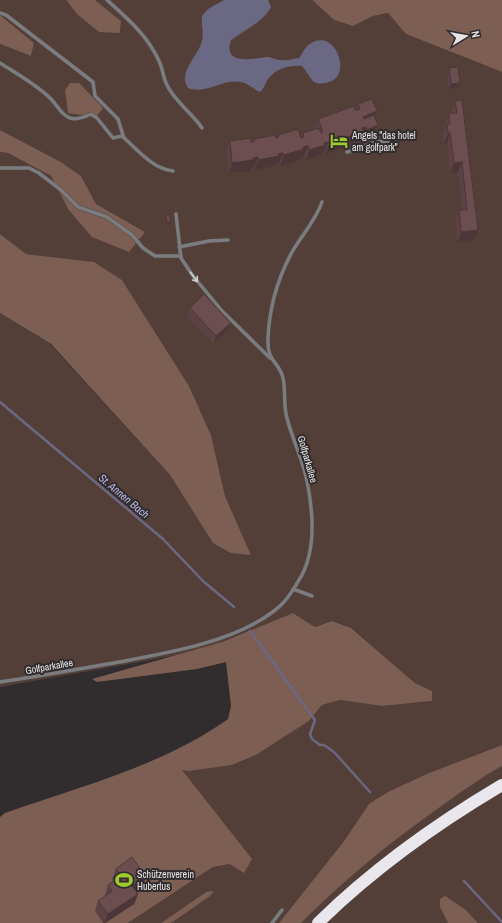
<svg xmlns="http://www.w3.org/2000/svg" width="502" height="923" font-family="'Archivo Narrow',sans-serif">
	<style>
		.green { fill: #543f38 }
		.forest { fill: #7c5e53 }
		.water { fill: #6b6883 }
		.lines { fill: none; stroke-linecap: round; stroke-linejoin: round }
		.stream { stroke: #6b6883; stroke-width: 2.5 }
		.lane-casing { stroke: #4e494b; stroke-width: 4.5 }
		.highway-casing { stroke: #4e494b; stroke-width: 13 }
		.lane { stroke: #7c7b7d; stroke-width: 3.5 }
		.highway { stroke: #eae7ec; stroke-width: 12 }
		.wall { fill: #5d4245 }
		.shaded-wall { fill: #4c3638 }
		.building { fill: #6c4d50; stroke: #4c3638 }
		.oneway { stroke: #d2cfd1 }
		.labels { text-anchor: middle; stroke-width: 4; stroke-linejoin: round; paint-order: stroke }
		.poi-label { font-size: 10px; fill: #e8e4e6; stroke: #312c2e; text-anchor: start }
		.street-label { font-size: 10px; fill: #e8e4e6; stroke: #312c2e }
		.water-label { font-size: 11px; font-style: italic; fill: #c1bbef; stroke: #312c2e }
	</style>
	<rect width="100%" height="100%" fill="#312c2e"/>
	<!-- green -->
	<g class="green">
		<polygon points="0,0 66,0 77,14 120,33 121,21 95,0 312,0 334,20 353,26 373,16 388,13 406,34 502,72 502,745 429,773 369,804 344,841 279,923 171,923 213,892 206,892 161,923 128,923 213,867 230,864 181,769 232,765 256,755 309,721 322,705 340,700 382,706 432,701 432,691 415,683 351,628 332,621 315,627 293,613 222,642 178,655 0,687 0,313 50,344 170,475 213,543 251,555 225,496 211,435 189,386 122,280 93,262 26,254 0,234 0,152 8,153 51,176 68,209 145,232 96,204 81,176 61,162 0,130 0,44 31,56 34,43 0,15"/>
		<path d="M 502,766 L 502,923 L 478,923 L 466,910 L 440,907 L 448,923 L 301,923 C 343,881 388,844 436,810 C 458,794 479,779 502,766 Z"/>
	</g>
	<!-- forest -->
	<g class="forest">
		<polygon points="66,0 95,0 121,21 120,33 99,32 77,14"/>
		<polygon points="312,0 502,0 502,72 406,34 388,13 373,16 353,26 334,20"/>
		<polygon points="0,15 34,43 31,56 0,44"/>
		<polygon points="70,83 79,83 103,108 96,117 68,113 65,90"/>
		<polygon points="0,130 61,162 81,176 96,204 145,232 129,252 92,237 68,209 51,176 8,153 0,152"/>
		<polygon points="0,234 26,254 94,262 122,280 189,386 211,435 225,496 251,555 231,553 213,543 170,475 51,344 0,313"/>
		<path d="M 293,613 L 315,627 L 332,621 L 351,628 L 415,683 L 432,691 L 432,701 L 382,706 L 340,700 L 322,705 L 309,721 L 256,755 L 232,765 L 188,771 L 182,770 L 252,859 L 244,873 L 230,864 L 213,867 L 128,923 L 0,923 L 0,817 L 5,813 C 81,786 162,766 228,719 L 231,706 L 226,662 L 197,669 L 97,682 L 92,679 L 222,642 Z"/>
		<path d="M 502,745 L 502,766 C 479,779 458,794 436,810 C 388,844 343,881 301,923 L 279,923 L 344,841 L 369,804 L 388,792 L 429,773 Z"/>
		<polygon points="214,891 210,896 171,923 161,923 206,892"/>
		<polygon points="445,896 466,910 478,923 448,923 440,907 440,899"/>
	</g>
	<!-- water -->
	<path class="water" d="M 224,0 L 268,0 L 271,7 C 263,22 245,30 231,40 C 222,67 255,58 267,57 C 272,57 275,60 279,60 C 286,61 293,59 299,58 C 303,54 304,47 310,44 C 336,26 355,80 325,83 C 321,84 316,84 313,81 C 309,77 306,70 302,66 C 290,65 277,68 269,78 C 265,82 265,88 260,92 C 254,89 247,83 241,82 C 222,78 206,95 188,88 C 177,72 198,57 202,41 C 204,33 201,24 202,16 L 208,9 Z"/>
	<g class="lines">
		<!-- stream -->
		<g class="stream">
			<polyline points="0,402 163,539 203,581 234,607"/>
			<polyline points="250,631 315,720 310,734 312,739 320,745 324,745 334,752 370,792"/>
			<polyline points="464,881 502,922"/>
		</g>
		<!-- lane casing -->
		<g class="lane-casing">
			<g id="lane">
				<path d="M 107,0 C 127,18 148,36 159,61 C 163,69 163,78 167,85 C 175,102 192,113 202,128"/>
				<polyline points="0,13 6,15 93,82 95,96 118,119 124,138"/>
				<path d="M 0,63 C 17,74 36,84 51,99 C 57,105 61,115 70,118 C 77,120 85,117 91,114 L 97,118 L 113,138 L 122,136 C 138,150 151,168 173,171"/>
				<polyline points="347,152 376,142 389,141"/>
				<polyline points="0,168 29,168 39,173 61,190 78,207 107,217 132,235 143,248 155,256 181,256"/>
				<polyline points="176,214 181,258 193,276 222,311 270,358"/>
				<polyline points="179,247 209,241 228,240"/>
				<polyline points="293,589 312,596"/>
				<path d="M 0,682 C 40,676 79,669 119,662 C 167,653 234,642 274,611 C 284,604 293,591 299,580 C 317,552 313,511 307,481 C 303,459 292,439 287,418 C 283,405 286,391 283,378 C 279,361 267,363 268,339 C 269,309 278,278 292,252 C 302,235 316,220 322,202"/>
				<polyline points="272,923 282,910"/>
			</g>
		</g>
		<!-- highway casing -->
		<g class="highway-casing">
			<path id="highway" d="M 318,923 C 373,869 436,824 502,785"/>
		</g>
		<!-- lane -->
		<use href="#lane" class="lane"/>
		<!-- highway -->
		<use href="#highway" class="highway"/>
	</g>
	<!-- wall -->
	<g class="wall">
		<polygon points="449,68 460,83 458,88 449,89 447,73"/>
		<polygon points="455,101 474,240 458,242 455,221 459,210 462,210 458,172 450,173 447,143 444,144 443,134 446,128 445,124 449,113 452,113 452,111"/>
		<polygon points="358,104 377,111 375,117 374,135 363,140 362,137 361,138 359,141 325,155 324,152 322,152 321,155 306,160 304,156 301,157 300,160 280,166 279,163 276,164 275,166 254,170 254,167 251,168 250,171 229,173 226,151 230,141 251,142 253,141 254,139 277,138 278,135 301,138 303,133 315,129 318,119 355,110 356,110"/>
		<polygon points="166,215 169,225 166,225 165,218"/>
		<polygon points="190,308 231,323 228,330 214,344 187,316"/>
		<polygon points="116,869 146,877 142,887 136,891 138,894 134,904 105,923 103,923 95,911 98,901 105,896 105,895 108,885 114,881 112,879"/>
	</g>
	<!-- shaded-wall -->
	<g class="shaded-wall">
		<polygon points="460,83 458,88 449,89 451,84"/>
		<polygon points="377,111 373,121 359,127 363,117"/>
		<polygon points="378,125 374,135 363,140 367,130"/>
		<polygon points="366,127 362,137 361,138 359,141 325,155 329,144"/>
		<polygon points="448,133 450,133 447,143 444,144"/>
		<polygon points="328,142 324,152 322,152 321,155 306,160 309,150 324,143"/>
		<polygon points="308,146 304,156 301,157 300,160 280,166 284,155"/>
		<polygon points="283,153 279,163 276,164 275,166 254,170 258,160"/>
		<polygon points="258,157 254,167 251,168 250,171 229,173 232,163"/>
		<polygon points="462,162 458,172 450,173 454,163"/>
		<polygon points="170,222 169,225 166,225 167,223"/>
		<polygon points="478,230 474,240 458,242 461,232"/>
		<polygon points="231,323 228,330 214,344 216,336"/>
		<polygon points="146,877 142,887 129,896 132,886"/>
		<polygon points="138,894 134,904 105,923 104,923 108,914"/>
	</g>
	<!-- building -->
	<g class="building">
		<polygon points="458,67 460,83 451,84 449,68"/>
		<polygon points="372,99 377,111 363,117 364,119 374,115 378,125 367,130 366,127 362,128 363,131 329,144 328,142 324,143 325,145 309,150 308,146 303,147 304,149 284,155 283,153 278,154 279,156 258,160 258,157 253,158 253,160 232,163 230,141 251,138 251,142 255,141 254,139 275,135 276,138 279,137 278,135 298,129 301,138 304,137 303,133 319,128 321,133 323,132 318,119 354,106 355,110 360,109 358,104"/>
		<polygon points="462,100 478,230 461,232 459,210 467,210 462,162 454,163 450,133 448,133 447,124 450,124 449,113 457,113 455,101"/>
		<polygon points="166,215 170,215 170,222 167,223"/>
		<polygon points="204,294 231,323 216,336 190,308"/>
		<polygon points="132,857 146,877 132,886 138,894 108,914 98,901 112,891 108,885 121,876 116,869"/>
	</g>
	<!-- one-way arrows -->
	<defs><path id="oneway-shaft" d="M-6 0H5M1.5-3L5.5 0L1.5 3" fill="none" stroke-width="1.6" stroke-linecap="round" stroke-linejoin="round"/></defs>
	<use class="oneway" href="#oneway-shaft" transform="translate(194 277) rotate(53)"/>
	<!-- icons -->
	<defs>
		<g id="hotel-bare" transform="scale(1.38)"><path d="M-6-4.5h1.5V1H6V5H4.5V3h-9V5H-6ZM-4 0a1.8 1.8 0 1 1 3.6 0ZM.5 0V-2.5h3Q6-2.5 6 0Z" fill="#9eca2e" stroke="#312c2e" stroke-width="2.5" paint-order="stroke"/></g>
		<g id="stadium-bare" transform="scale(1.38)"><path d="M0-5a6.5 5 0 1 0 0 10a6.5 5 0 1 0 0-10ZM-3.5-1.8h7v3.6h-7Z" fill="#9eca2e" stroke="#312c2e" stroke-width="2.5" paint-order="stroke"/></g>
	</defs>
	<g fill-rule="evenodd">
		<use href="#hotel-bare" x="339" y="141"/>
		<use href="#stadium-bare" x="124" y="880"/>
	</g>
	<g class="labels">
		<!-- poi labels -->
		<g class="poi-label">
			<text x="352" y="139">Angels "das hotel<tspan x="352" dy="12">am golfpark"</tspan></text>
			<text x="137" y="878">Schützenverein<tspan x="137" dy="12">Hubertus</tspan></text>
		</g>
		<!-- street labels -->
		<g class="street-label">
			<text transform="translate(308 459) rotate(74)" y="4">Golfparkallee</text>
			<text transform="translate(49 666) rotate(-10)" y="4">Golfparkallee</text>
		</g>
		<!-- water labels -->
		<g class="water-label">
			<text transform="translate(124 496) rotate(40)" y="4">St. Annen Bach</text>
		</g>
	</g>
	<!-- north arrow -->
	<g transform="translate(466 36) rotate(79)" stroke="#312c2e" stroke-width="3" paint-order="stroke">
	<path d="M0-3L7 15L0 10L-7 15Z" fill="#e8e4e6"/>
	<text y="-6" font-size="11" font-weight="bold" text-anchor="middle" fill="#e8e4e6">N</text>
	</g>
</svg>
